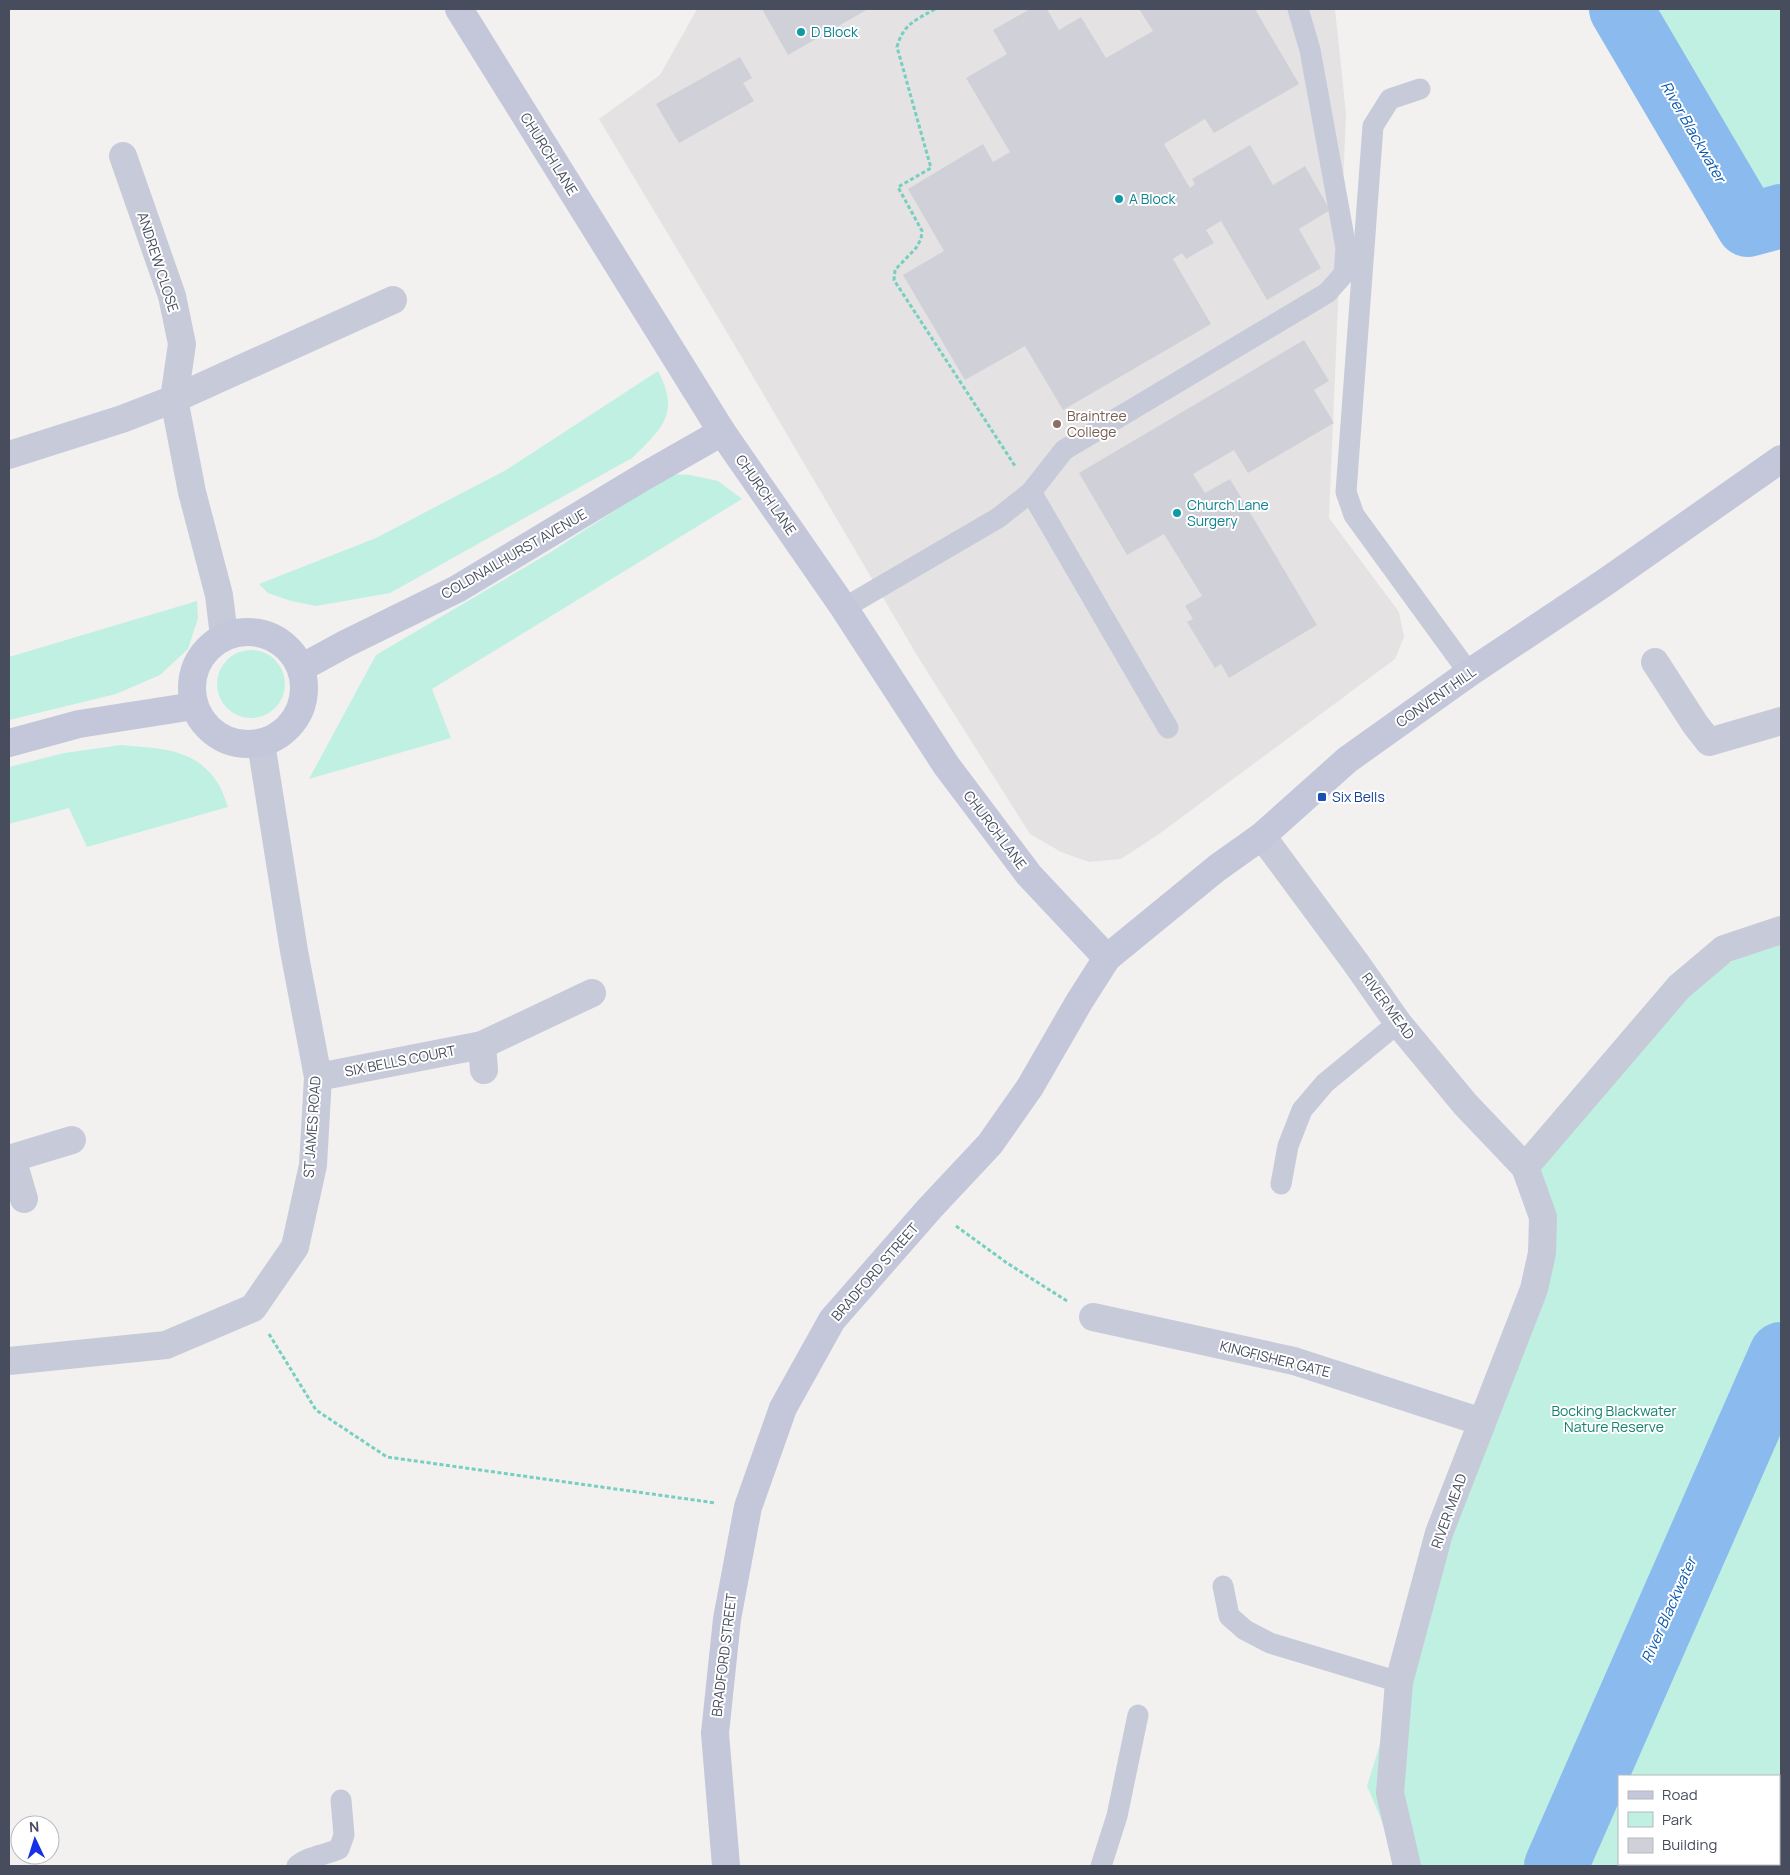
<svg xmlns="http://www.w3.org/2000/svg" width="1790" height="1875" font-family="Manrope,sans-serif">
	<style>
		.education { fill: #e4e2e2 }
		.green { fill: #bff0e1; fill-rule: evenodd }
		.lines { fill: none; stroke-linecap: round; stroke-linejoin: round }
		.river { stroke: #8bbbee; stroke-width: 64 }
		.building { fill: #d0d1d8 }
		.path { stroke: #76cfbf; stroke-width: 3; stroke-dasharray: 4 2.5; stroke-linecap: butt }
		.lane { stroke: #c7cad8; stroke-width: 21 }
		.street { stroke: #c7cad8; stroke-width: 28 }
		.secondary { stroke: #c3c7d9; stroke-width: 28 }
		.culture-dot { fill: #0f9aa8; stroke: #fff; stroke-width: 2 }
		.education-dot { fill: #8d6e63; stroke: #fff; stroke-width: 2 }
		.transit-dot { fill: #1a4fb4; stroke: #fff; stroke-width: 2 }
		.labels { text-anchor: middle; stroke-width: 4; stroke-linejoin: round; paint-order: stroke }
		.culture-label { font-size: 14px; fill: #0d838f; stroke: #fff; text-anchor: start }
		.street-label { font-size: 14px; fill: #484d5e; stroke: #fff }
		.education-label { font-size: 14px; fill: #785e54; stroke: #fff; text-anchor: start }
		.transit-label { font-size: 14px; fill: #164399; stroke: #fff; text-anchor: start }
		.park-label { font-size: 14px; fill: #16826d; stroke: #fff }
		.water-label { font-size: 15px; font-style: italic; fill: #0a59ae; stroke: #fff }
	</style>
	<rect width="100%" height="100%" fill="#f3f1f0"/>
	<!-- education -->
	<polygon class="education" points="697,9 1335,9 1346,114 1329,518 1399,612 1404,637 1395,659 1159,834 1121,859 1089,862 1061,852 1030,834 918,657 725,329 599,119 660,75"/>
	<!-- green -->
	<g class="green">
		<polygon points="1621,9 1781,9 1781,216 1748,225"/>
		<path d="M 658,371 C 681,414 661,429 632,458 L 390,593 L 316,606 L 291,601 L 268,593 L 259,584 L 376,538 L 506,470 Z"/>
		<polygon points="671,474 690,475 718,481 742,499 432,689 451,738 309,779 376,655 551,552"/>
		<polygon points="197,601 198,618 188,649 160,675 116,694 9,720 9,657"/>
		<circle cx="251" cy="684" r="34"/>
		<path d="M 121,745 C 160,749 196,747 219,785 C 223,791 225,800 228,807 L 87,847 L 69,808 L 9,824 L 9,767 L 64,753 Z"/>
		<path d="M 1781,938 L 1781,1866 L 1401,1866 L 1367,1786 L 1493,1380 L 1542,1253 L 1525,1167 L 1679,987 ZM 1619,1776 L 1779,1776 L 1779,1864 L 1619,1864 Z"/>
	</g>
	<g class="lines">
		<!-- river -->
		<g class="river">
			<polyline points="1621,9 1748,225 1781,216"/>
			<polyline points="1556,1866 1781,1354"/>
		</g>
	</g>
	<!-- building -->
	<g class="building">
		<polygon points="762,9 868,9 788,55"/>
		<polygon points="1030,9 1047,9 1059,30 1081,17 1106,58 1153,31 1139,9 1255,9 1299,84 1214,133 1205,119 1164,144 1190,188 1195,184 1192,179 1250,145 1273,185 1305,166 1330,210 1299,229 1321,268 1267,300 1221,221 1206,230 1214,243 1186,259 1182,253 1173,259 1211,324 1063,410 1025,346 965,380 903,275 944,251 908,189 983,144 993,162 1010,152 966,78 1007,54 993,30"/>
		<polygon points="740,57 752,78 743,83 754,101 679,143 656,104"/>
		<polygon points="1304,340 1329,381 1314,390 1334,423 1248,473 1234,450 1193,474 1205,493 1230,479 1317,625 1229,678 1221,664 1215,668 1187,622 1193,619 1185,606 1202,596 1164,534 1127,555 1079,473"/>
	</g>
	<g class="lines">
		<!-- path -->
		<g class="path">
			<path d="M 935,9 C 916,20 903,24 897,47 L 931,168 L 898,187 L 922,231 L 921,239 L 916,248 L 895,270 L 894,280 L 1015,466"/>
			<polyline points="956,1226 1007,1263 1067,1301"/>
			<polyline points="269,1334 316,1410 387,1457 716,1503"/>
		</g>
		<!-- lane -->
		<g class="lane">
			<polyline points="1420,89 1390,99 1373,126 1346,492 1354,515 1469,673"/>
			<polyline points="1031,492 1168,728"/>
			<polyline points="844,608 998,518 1031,492 1064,450 1327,293 1344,274 1346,248 1310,50 1298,9"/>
			<polyline points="1281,1184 1288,1146 1302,1110 1325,1083 1398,1023"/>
			<polyline points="1223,1586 1229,1616 1245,1630 1270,1643 1399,1682"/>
			<path d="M 297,1866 C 308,1856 326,1855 339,1849 L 344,1835 L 341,1800"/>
			<polyline points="1101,1866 1117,1816 1138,1715"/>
		</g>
		<!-- street -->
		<g class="street">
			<polyline points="123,156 172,296 182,344 174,399 192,492 219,595 224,636"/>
			<polyline points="9,455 122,419 174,399 393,300"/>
			<polyline points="1655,662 1695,724 1709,742 1781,721"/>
			<polyline points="1262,836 1356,963 1398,1023 1465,1104 1525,1167 1543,1217 1542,1253 1534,1289 1439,1533 1399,1682 1390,1793 1407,1866"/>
			<polyline points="482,1045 484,1070"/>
			<polyline points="318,1077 482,1045 592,993"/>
			<polyline points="12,1158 24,1199"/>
			<polyline points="9,1159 72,1140"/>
			<polyline points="1525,1167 1679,987 1724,949 1781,930"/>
			<polyline points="1093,1317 1294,1361 1482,1422"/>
			<polyline points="9,1361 166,1345 253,1308 295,1247 313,1165 318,1077 294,951 261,743"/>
		</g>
		<!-- secondary -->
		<g class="secondary">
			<polyline points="459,9 722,432 844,608 946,765 1029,875 1107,958"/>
			<circle cx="248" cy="688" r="56"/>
			<polyline points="301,668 345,644 457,589 643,477 722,432"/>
			<polyline points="9,743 79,724 194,706"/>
			<polyline points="726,1866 715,1733 727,1619 748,1507 783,1408 832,1320 930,1208 990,1144 1030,1087 1079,1002 1107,958 1217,868 1262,836 1347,760 1469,673 1604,583 1781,459"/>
		</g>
	</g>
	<!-- markers -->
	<g class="culture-dot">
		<circle cx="801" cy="32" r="5"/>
		<circle cx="1119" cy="199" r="5"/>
		<circle cx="1177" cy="513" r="5"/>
	</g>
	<circle class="education-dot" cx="1057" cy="424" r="5"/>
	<rect class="transit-dot" x="1317" y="792" width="10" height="10" rx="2.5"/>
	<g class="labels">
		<!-- culture labels -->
		<g class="culture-label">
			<text x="811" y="37">D Block</text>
			<text x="1129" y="204">A Block</text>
			<text x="1187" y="510">Church Lane<tspan x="1187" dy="16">Surgery</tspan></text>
		</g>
		<!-- street labels -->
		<g class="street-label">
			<text transform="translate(549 154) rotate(58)" y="5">CHURCH LANE</text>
			<text transform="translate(158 262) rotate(72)" y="5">ANDREW CLOSE</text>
			<text transform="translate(766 495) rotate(55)" y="5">CHURCH LANE</text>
			<text transform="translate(514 554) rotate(-30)" y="5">COLDNAILHURST AVENUE</text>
			<text transform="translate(1436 697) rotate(-35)" y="5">CONVENT HILL</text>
			<text transform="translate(995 830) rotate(53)" y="5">CHURCH LANE</text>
			<text transform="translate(1388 1006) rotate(54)" y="5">RIVER MEAD</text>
			<text transform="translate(400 1061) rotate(-11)" y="5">SIX BELLS COURT</text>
			<text transform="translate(312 1127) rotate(-86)" y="5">ST JAMES ROAD</text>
			<text transform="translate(875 1272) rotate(-49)" y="5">BRADFORD STREET</text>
			<text transform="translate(1275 1359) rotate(14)" y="5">KINGFISHER GATE</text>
			<text transform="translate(1449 1511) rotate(-70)" y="5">RIVER MEAD</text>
			<text transform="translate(724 1655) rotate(-83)" y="5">BRADFORD STREET</text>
		</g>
		<!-- education labels -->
		<g class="education-label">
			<text x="1067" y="421">Braintree<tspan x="1067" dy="16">College</tspan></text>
		</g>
		<!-- transit labels -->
		<g class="transit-label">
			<text x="1332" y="802">Six Bells</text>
		</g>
		<!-- park labels -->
		<g class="park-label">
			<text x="1614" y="1416">Bocking Blackwater<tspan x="1614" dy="16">Nature Reserve</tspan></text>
		</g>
		<!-- water labels -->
		<g class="water-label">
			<text transform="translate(1693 132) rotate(60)" y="5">River Blackwater</text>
			<text transform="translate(1669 1610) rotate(-66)" y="5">River Blackwater</text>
		</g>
	</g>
	<!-- border -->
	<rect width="1790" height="1875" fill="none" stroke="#484d5e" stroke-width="20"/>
	<!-- legend -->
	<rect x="1618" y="1775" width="162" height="90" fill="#ffffff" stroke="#b6b8bf"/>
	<rect x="1628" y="1791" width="25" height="8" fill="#c3c7d9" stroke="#b6b8bf"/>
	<text x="1662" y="1800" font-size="15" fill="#484d5e">Road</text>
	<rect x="1628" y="1812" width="25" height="15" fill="#bff0e1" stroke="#b6b8bf"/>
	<text x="1662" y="1825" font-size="15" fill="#484d5e">Park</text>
	<rect x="1628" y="1838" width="25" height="15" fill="#d0d1d8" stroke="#b6b8bf"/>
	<text x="1662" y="1850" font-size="15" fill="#484d5e">Building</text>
	<!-- north arrow -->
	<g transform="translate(35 1840) rotate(356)"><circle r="24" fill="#ffffff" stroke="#b6b8bf"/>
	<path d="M0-4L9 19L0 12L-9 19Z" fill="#1731e6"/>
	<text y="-8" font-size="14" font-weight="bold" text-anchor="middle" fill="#484d5e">N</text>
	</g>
</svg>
